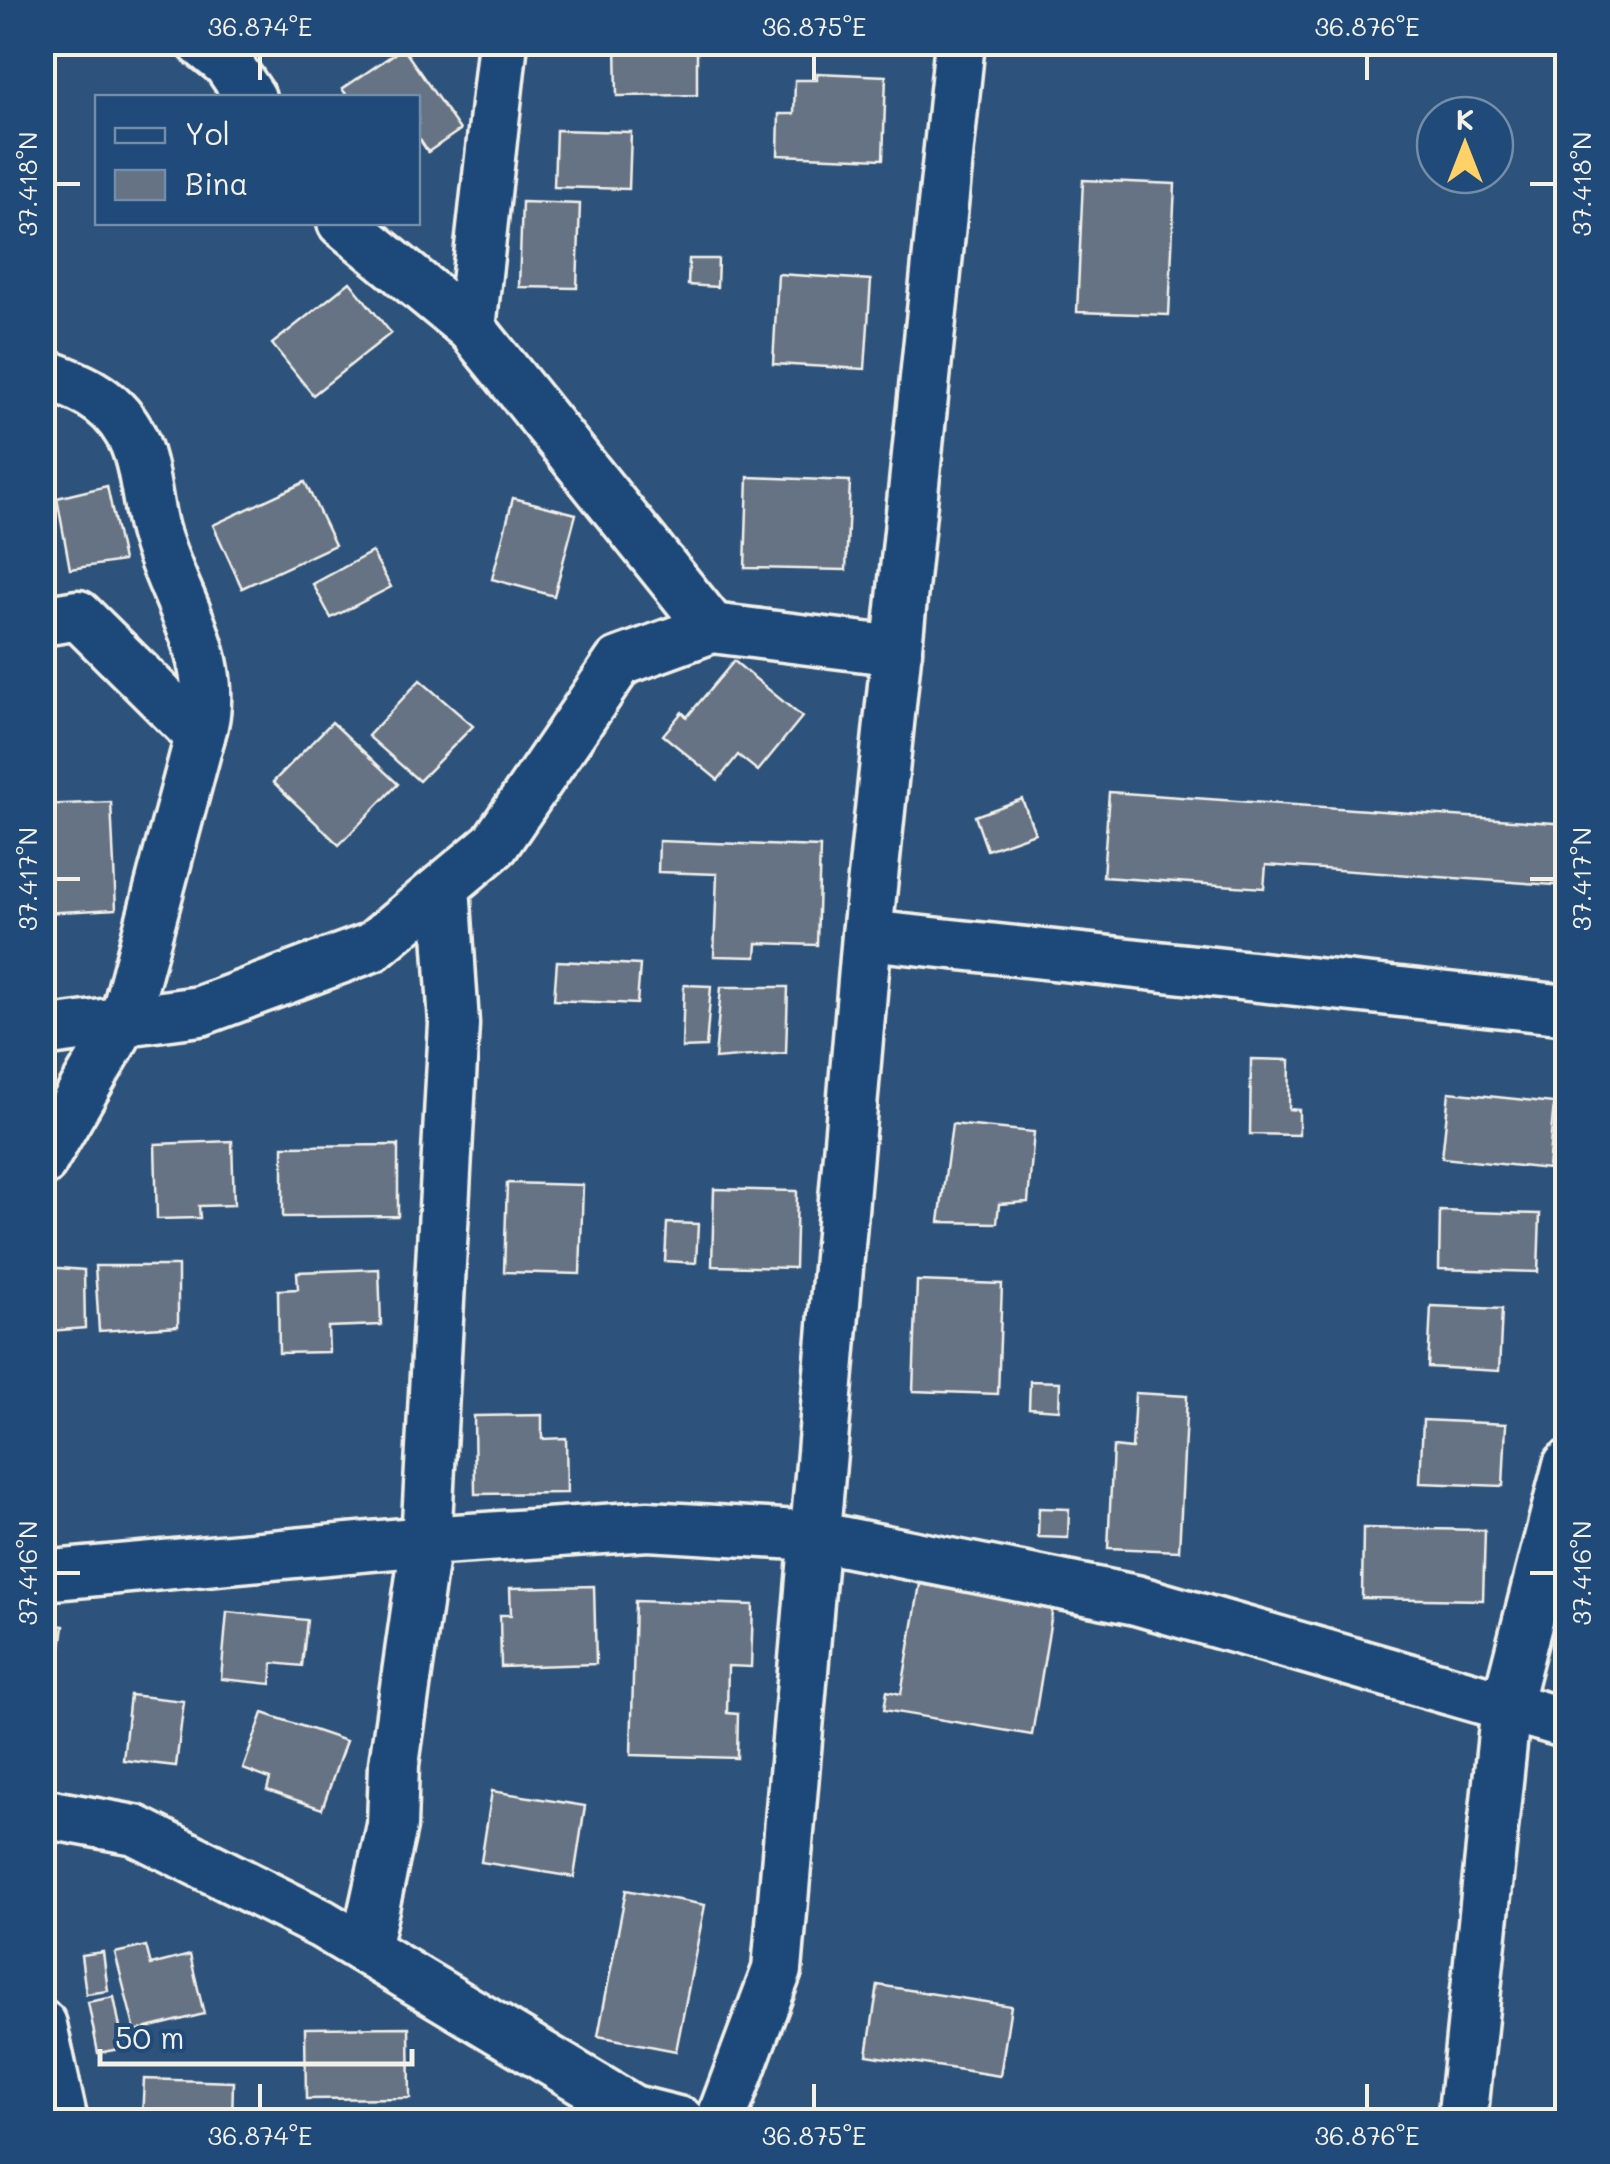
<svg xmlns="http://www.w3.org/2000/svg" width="1610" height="2164" font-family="Mali,sans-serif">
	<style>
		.building { fill: #667385; stroke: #f4f1e8; stroke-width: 2.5 }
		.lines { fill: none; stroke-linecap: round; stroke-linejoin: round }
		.minor-casing { stroke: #f4f1e8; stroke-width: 55 }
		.minor { stroke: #1f4a7a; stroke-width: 48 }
		.ticks { fill: none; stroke: #f4f1e8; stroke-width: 4 }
		.neatline { fill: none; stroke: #f4f1e8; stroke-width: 4 }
		.ticks-label { font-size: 25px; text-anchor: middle; fill: #f4f1e8 }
	</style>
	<rect width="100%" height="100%" fill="#2d527c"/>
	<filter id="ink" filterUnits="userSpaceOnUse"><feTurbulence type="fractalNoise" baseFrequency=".01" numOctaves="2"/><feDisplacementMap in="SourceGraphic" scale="20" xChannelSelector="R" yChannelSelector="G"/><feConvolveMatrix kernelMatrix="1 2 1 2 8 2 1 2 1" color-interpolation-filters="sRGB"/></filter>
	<g filter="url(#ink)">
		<!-- building -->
		<g class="building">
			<polygon points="616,42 697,42 697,95 617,96"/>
			<polygon points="794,42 886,42 885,52 794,49"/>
			<polygon points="403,48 460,130 428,152 418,137 418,98 340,98 346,94 342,89"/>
			<polygon points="817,73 886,76 883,159 778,155 779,114 794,114 795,80 817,80"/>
			<polygon points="556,130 631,132 629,189 554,187"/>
			<polygon points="1083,180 1175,184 1169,315 1077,312"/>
			<polygon points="522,202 580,204 577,288 519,287"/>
			<polygon points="689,259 718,259 717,287 688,285"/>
			<polygon points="778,274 871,280 865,369 773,364"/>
			<polygon points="350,282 391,333 313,395 272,344"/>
			<polygon points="748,477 850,481 846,570 745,568"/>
			<polygon points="305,482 335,545 242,588 213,525"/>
			<polygon points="107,486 123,561 70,569 57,498"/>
			<polygon points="513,498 576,514 554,596 492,579"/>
			<polygon points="372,552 391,587 331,618 313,584"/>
			<polygon points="734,661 802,717 758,771 738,755 718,780 663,735 682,712 687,717"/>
			<polygon points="420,680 473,726 419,781 368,736"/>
			<polygon points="332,722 398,784 339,845 273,782"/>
			<polygon points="48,769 51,788 42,789 42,770"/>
			<polygon points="1109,792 1568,824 1568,886 1266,865 1264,888 1103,877"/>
			<polygon points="1022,799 1035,833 987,850 975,816"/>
			<polygon points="111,802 116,909 42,913 42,805"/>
			<polygon points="659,841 820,847 817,945 757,943 756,957 714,956 717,874 658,872"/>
			<polygon points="557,961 640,965 637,1004 554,1000"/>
			<polygon points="684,985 711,986 706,1047 682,1048"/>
			<polygon points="721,987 788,987 786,1053 715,1059"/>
			<polygon points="1251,1059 1290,1060 1289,1109 1299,1110 1299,1135 1250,1134"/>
			<polygon points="1449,1092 1554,1103 1548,1169 1442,1158"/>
			<polygon points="952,1124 1034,1132 1028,1202 999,1204 997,1223 939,1222"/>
			<polygon points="232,1141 234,1205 199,1206 200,1218 157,1219 155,1144"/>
			<polygon points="398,1145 398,1216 283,1217 283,1146"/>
			<polygon points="507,1183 583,1185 580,1274 504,1272"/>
			<polygon points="714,1189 797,1191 795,1268 712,1266"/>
			<polygon points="1440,1211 1540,1214 1538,1272 1439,1269"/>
			<polygon points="667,1223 698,1224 696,1263 665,1261"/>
			<polygon points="95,1266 178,1266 178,1326 99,1331"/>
			<polygon points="46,1267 84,1270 85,1328 50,1331"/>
			<polygon points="379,1269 381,1325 328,1327 329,1352 279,1353 278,1290 298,1289 297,1272"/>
			<polygon points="917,1281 1002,1284 998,1394 913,1391"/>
			<polygon points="1431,1306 1502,1309 1499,1371 1428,1367"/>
			<polygon points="1030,1381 1060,1382 1059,1410 1029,1408"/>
			<polygon points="1135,1393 1187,1396 1179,1551 1108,1548 1113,1447 1132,1449"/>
			<polygon points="542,1415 542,1439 566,1438 567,1493 475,1494 474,1416"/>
			<polygon points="1423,1420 1506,1424 1503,1486 1420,1483"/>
			<polygon points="1039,1508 1069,1509 1068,1538 1038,1537"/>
			<polygon points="1363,1528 1485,1530 1483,1600 1362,1598"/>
			<polygon points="920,1584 1053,1607 1032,1735 884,1710 887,1691 901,1694"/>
			<polygon points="594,1586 596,1664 501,1667 500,1615 511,1615 510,1588"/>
			<polygon points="635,1601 753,1605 751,1667 728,1666 727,1713 738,1714 737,1758 631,1755"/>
			<polygon points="227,1612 307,1620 302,1666 273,1663 271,1684 221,1679"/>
			<polygon points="42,1623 64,1626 55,1687 42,1685"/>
			<polygon points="130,1695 184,1701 176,1766 123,1760"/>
			<polygon points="263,1713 346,1741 322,1809 267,1790 270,1779 243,1769"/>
			<polygon points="492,1791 585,1806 574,1877 481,1862"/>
			<polygon points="626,1890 705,1905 676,2051 598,2036"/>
			<polygon points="146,1946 151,1965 190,1955 204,2014 135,2031 115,1953"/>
			<polygon points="103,1952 108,1991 86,1994 81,1955"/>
			<polygon points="878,1985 1011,2006 1000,2076 867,2055"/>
			<polygon points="114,1997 124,2048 98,2053 88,2002"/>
			<polygon points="409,2027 410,2098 306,2099 305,2028"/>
			<polygon points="144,2079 233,2082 232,2122 142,2119"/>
		</g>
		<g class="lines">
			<!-- minor casing -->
			<g class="minor-casing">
				<g id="minor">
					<polyline points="201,42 228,64 251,98"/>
					<polyline points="503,42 471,328 712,628"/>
					<polyline points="342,222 471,328"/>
					<path d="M 42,373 C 77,385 110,398 129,432 C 145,458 146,501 154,530 C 173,598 224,663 200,736"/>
					<polyline points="42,621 78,615 200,736 124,1021 42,1162"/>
					<polyline points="867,935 1568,1010"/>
					<polyline points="42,1032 200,1011 372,947 495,844 619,662 712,628 897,651"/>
					<polyline points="42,1576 426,1541 648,1526 815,1536 1136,1600 1568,1724"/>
					<polyline points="42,1813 135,1830 322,1924 633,2110 681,2122"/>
					<polyline points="365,1949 392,1826 394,1764 426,1541 454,1024 445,886"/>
					<polyline points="42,2025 63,2122"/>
					<polyline points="720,2122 777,1970 867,935 960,42"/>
					<polyline points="1462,2122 1506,1706 1568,1465"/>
				</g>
			</g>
			<!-- minor -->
			<use href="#minor" class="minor"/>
		</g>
	</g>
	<!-- ticks -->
	<path class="ticks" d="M 260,55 L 260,80M 814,55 L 814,80M 1367,55 L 1367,80M 55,184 L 80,184M 1530,184 L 1555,184M 55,879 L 80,879M 1530,879 L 1555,879M 55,1573 L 80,1573M 1530,1573 L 1555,1573M 260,2084 L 260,2109M 814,2084 L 814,2109M 1367,2084 L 1367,2109"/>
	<!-- margin -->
	<rect width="1610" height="2164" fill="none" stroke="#1f4a7a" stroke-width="110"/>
	<!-- legend -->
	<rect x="95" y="95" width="325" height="130" fill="#1f4a7a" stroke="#748da6" stroke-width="2.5"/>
	<rect x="115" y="128" width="50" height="15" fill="#1f4a7a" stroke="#748da6" stroke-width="2.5"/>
	<text x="185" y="145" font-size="30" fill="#f4f1e8">Yol</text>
	<rect x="115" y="170" width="50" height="30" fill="#667385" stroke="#748da6" stroke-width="2.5"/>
	<text x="185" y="195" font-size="30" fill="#f4f1e8">Bina</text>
	<!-- north arrow -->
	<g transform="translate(1465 145)"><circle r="48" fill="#1f4a7a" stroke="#748da6" stroke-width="2.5"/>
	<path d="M0-8L18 38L0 25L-18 38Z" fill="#ffd166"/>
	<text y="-15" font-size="28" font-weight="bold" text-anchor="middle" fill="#f4f1e8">K</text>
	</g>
	<!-- scale -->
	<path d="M100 2049v15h312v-15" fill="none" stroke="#f4f1e8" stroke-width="5"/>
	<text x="115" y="2049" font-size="30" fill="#f4f1e8" stroke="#1f4a7a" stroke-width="8" paint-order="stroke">50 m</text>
	<rect x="55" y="55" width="1500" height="2054" class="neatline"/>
	<g class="ticks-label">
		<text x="260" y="36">36.874°E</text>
		<text x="814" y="36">36.875°E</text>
		<text x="1367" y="36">36.876°E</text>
		<text transform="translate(28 184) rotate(-90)" y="9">37.418°N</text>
		<text transform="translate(1582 184) rotate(-90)" y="9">37.418°N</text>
		<text transform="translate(28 879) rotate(-90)" y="9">37.417°N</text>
		<text transform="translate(1582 879) rotate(-90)" y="9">37.417°N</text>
		<text transform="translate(28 1573) rotate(-90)" y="9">37.416°N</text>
		<text transform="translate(1582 1573) rotate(-90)" y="9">37.416°N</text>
		<text x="260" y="2145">36.874°E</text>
		<text x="814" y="2145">36.875°E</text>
		<text x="1367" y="2145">36.876°E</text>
	</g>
</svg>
